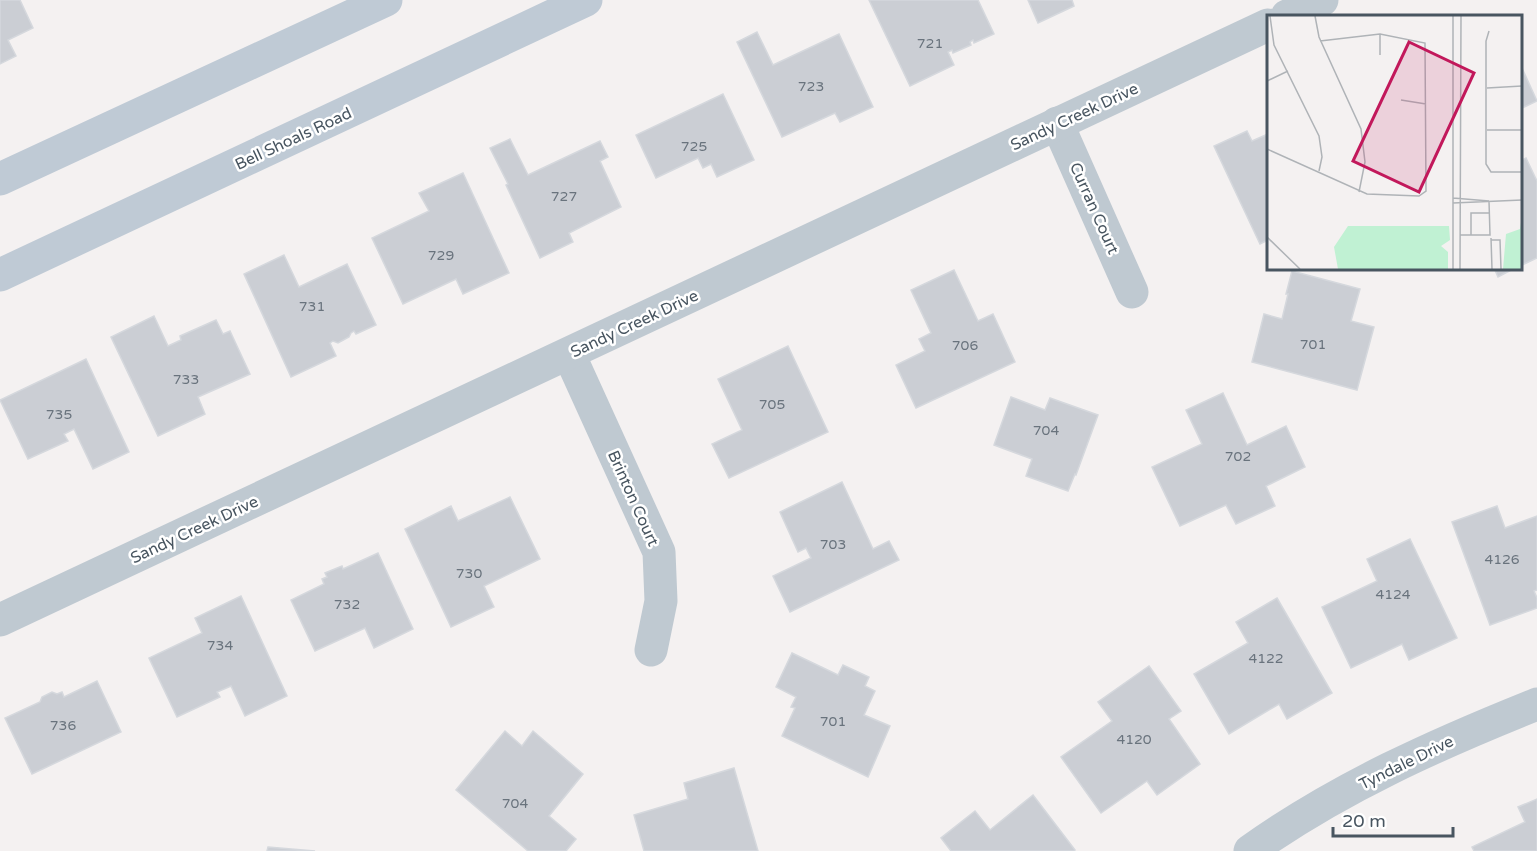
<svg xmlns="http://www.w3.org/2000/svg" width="1537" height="851" font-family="'Varela Round',sans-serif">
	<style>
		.building { fill: #cbced4; stroke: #d5d8dd; stroke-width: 1.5 }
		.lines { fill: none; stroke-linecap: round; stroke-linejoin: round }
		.minor { stroke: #bfc9d1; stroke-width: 33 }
		.secondary { stroke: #bfcad5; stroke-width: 33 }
		.labels { text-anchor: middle; stroke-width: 5; stroke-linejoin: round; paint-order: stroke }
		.number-label { font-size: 14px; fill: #69737d }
		.street-label { font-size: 16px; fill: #485560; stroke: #fff }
		.inset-road { fill: none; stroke: #afb3b7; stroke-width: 1.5 }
		.view { fill: #c2185b; fill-opacity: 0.15; stroke: #c2185b; stroke-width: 3 }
		.inset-edge { fill: none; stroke: #485560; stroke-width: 3 }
	</style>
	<rect width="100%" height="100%" fill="#f4f1f1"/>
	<!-- building -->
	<g class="building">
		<polygon points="0,0 20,0 33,28 8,40 16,56 0,64"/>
		<polygon points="869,0 978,0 994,34 974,43 973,40 970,42 971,45 953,53 952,50 948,52 954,65 910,86"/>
		<polygon points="1028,0 1072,0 1074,6 1038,23"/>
		<polygon points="757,32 773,65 839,34 873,107 840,122 835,113 782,137 737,42"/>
		<polygon points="1522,68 1537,101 1520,109 1520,69"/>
		<polygon points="723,94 754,160 717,177 711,164 703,168 698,158 656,178 636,135"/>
		<polygon points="1247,131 1252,141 1268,134 1268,240 1260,244 1214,146"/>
		<polygon points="510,139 528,175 600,141 608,157 600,161 621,207 569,233 573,242 540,258 506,185 508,184 490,148"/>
		<polygon points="1526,158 1537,181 1537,258 1520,266 1520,161"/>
		<polygon points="463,173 509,273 463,294 456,279 403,304 372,238 429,211 419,193"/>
		<polygon points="284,255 299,287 347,264 376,325 356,334 354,331 351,333 349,337 338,343 333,341 330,343 336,356 291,377 244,274"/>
		<polygon points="1494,268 1515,268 1498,277"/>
		<polygon points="954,270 978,321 993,314 1015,362 916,408 896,365 925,351 919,339 931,333 911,290"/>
		<polygon points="1292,271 1360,289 1351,321 1374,327 1357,390 1252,362 1264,314 1282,319 1288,294 1286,294"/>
		<polygon points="154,316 168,346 181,340 180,336 216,320 223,334 230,331 250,374 198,397 205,414 158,436 111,337"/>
		<polygon points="788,346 828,432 729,478 712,444 742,430 718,379"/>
		<polygon points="86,359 129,452 93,469 74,429 64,434 68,441 28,459 0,400"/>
		<polygon points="1223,393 1247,445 1286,426 1305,467 1266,486 1275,506 1236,524 1226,505 1180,526 1152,467 1202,444 1186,410"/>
		<polygon points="1011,397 1045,410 1050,398 1098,415 1076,475 1075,474 1068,491 1026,476 1032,459 994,445"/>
		<polygon points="842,482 873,549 889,541 899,560 790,612 773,576 811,558 806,548 798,552 780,512"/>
		<polygon points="510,497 540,559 484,586 494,607 451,627 405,529 451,506 458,521"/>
		<polygon points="1497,506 1505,528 1537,516 1537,590 1534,591 1537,598 1537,608 1490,625 1452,522"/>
		<polygon points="1410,539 1457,638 1409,660 1402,644 1351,668 1322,607 1377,581 1367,559"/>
		<polygon points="378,553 413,629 374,648 365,628 315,651 291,600 324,584 322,579 327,577 325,573 342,566 343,569"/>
		<polygon points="241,596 287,696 245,716 231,686 217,692 220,697 177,717 149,658 202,633 195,618"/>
		<polygon points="1277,598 1332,693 1287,719 1279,704 1229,734 1194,674 1248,643 1236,622"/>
		<polygon points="792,653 838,675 843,665 869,677 865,686 875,691 864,715 890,726 868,777 782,736 795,708 791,707 796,697 776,687"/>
		<polygon points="1149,666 1181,711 1169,719 1200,764 1157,795 1147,781 1101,813 1061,757 1112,721 1098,702"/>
		<polygon points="97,681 121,732 32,774 5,718 40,702 42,697 52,692 57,694 62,692 64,697"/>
		<polygon points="505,731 522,746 533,731 583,774 549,816 576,839 566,851 528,851 456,790"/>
		<polygon points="734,768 758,851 644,851 634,815 688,799 684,783"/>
		<polygon points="1033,795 1075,850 1074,851 951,851 941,838 975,811 990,830"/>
		<polygon points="1537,799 1537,851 1474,851 1472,847 1525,822 1518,807"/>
		<polygon points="268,847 315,851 267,851"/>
	</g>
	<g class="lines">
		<!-- minor -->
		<g class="minor">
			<polyline points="1287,16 1322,0"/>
			<polyline points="1057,123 1132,292"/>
			<polyline points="569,354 659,552 661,601 651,650"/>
			<polyline points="0,620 1268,25"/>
			<path d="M 1250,851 C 1338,788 1437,744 1537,704"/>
		</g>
		<!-- secondary -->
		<g class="secondary">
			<polyline points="0,179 386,0"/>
			<polyline points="0,275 586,0"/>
		</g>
	</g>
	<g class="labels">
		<!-- number labels -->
		<g class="number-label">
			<text x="930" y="48">721</text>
			<text x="811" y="91">723</text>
			<text x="694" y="151">725</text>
			<text x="564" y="201">727</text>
			<text x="441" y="260">729</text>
			<text x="312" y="311">731</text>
			<text x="1313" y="349">701</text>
			<text x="965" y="350">706</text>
			<text x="186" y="384">733</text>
			<text x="772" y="409">705</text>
			<text x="59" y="419">735</text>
			<text x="1046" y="435">704</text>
			<text x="1238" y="461">702</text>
			<text x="833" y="549">703</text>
			<text x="1502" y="564">4126</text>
			<text x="469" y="578">730</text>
			<text x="1393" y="599">4124</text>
			<text x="347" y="609">732</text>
			<text x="220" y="650">734</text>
			<text x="1266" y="663">4122</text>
			<text x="833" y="726">701</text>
			<text x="63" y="730">736</text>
			<text x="1134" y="744">4120</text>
			<text x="515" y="808">704</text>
		</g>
		<!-- street labels -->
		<g class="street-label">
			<text transform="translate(1074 116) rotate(-25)" y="6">Sandy Creek Drive</text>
			<text transform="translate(293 138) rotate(-25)" y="6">Bell Shoals Road</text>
			<text transform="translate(1095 208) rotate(66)" y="6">Curran Court</text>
			<text transform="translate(634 323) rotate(-25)" y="6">Sandy Creek Drive</text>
			<text transform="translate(634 498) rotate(66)" y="6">Brinton Court</text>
			<text transform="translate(194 529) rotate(-25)" y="6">Sandy Creek Drive</text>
			<text transform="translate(1406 762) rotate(-26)" y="6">Tyndale Drive</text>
		</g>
	</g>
	<!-- overview -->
	<g transform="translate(1267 15)">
		<rect width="255" height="255" fill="#f4f1f1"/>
		<path d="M 255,201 L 255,254 L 236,254 L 239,219 L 253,214 ZM 81,211 L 182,211 L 183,225 L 174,231 L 181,237 L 181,254 L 71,254 L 67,232 Z" fill="#c0f1d3"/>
		<path class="inset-road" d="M 3,1 L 7,30 L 52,121 L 55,142 L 52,156M 48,1 L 52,22 L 94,114 L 98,147 L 92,177M 222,16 L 219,26 L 219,149 L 224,157 L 255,157M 113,19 L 113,40M 0,66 L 21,56M 220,73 L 255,71M 134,85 L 159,89M 220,115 L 255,115M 0,134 L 100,179 L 152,181 L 159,176 L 158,28 L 113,19 L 53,26M 186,183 L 222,186M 186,188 L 255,185M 193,220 L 223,220 L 222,186M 204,220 L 204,198 L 223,198M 0,222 L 33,254M 224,223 L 225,254M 224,225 L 233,225 L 234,254M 186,254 L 186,1M 193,254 L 194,1"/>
		<path class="view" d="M 142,27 L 207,58 L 152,177 L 86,146 Z"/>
		<rect width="255" height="255" class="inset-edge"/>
	</g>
	<!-- scale -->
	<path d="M1333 827v9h120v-9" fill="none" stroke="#485560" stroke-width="3"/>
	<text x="1342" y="827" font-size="18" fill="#485560" stroke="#ffffff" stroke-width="4.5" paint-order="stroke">20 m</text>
</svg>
